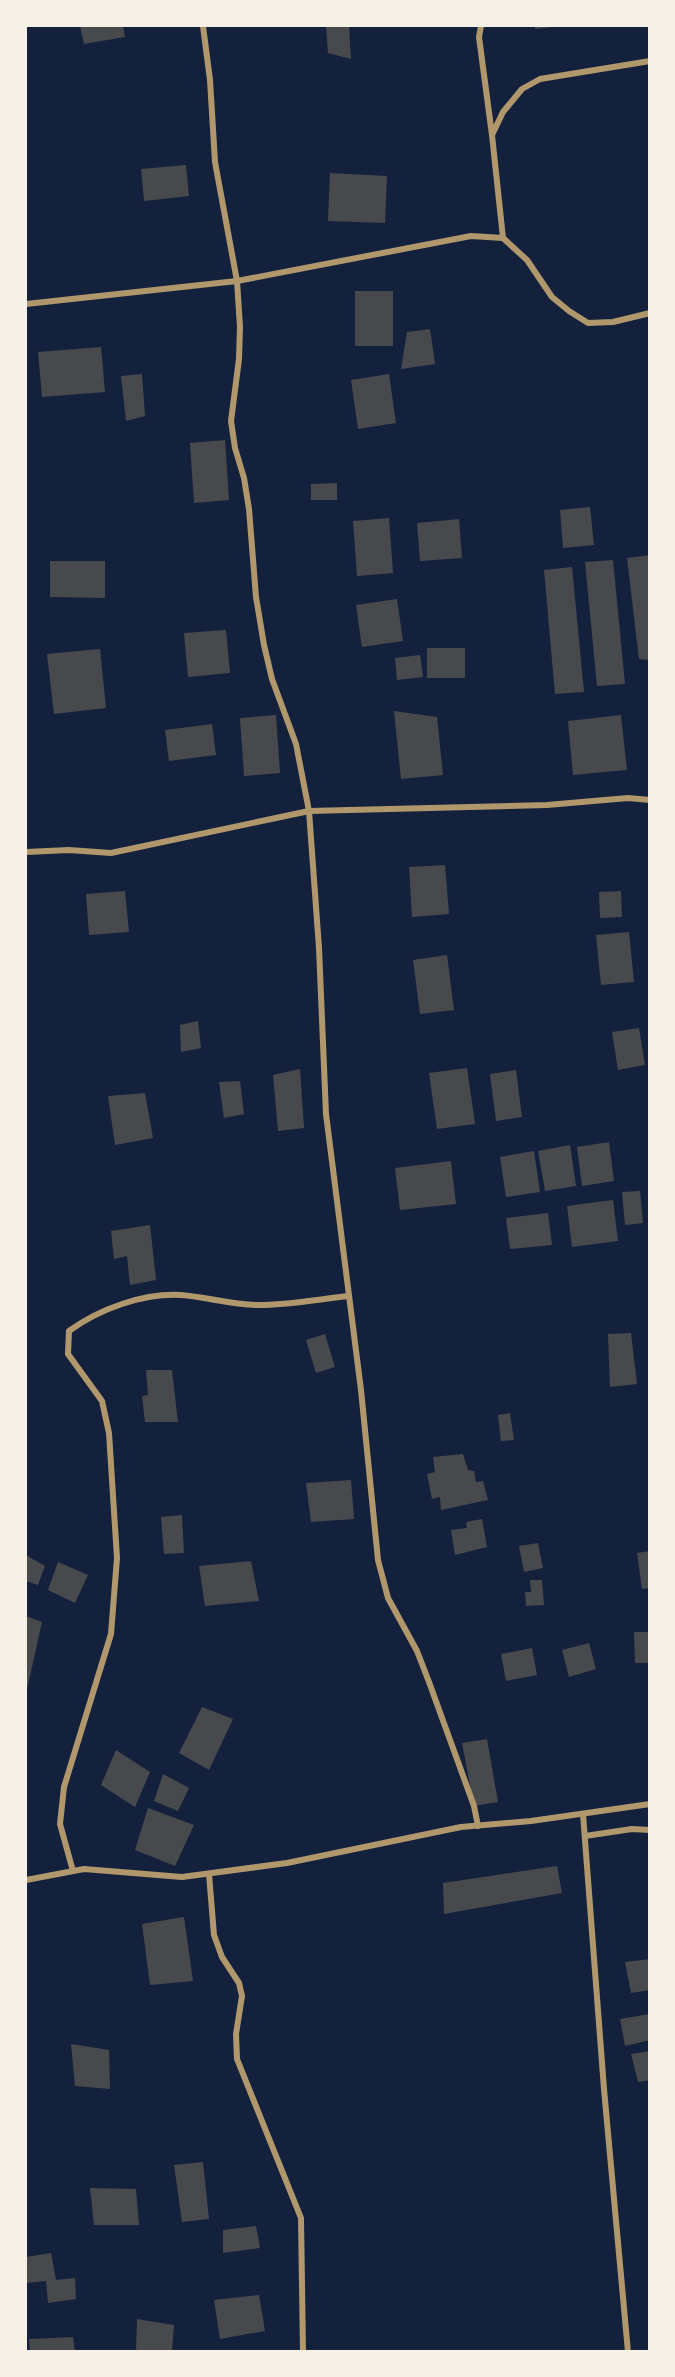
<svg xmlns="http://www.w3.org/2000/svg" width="675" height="2377" font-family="Mulish,sans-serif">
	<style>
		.building { fill: #48494c }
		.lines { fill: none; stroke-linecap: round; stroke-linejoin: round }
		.minor { stroke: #b1986c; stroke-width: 6 }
	</style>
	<rect width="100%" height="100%" fill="#14213d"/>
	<!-- building -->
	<g class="building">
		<polygon points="80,26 123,26 125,37 84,44"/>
		<polygon points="326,26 349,26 351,59 328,53"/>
		<polygon points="535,26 552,26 552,27 535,29"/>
		<polygon points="186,165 189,196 144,201 141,169"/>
		<polygon points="330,173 387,176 385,223 328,221"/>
		<rect x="355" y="291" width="38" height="55"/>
		<polygon points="430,329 435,364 401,369 407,332"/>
		<polygon points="101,347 105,392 42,397 38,352"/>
		<polygon points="142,374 145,416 126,421 121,376"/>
		<polygon points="389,374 396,423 358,429 351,380"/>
		<polygon points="225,440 229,500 194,503 190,443"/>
		<polygon points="337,483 337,500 311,500 311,484"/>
		<polygon points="590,507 594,545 563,548 560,510"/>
		<polygon points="389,518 393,573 357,576 353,521"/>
		<polygon points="459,519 462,558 420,561 417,523"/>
		<polygon points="650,555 650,660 639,659 627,558"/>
		<polygon points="613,560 625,684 597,686 585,562"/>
		<polygon points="50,561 105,561 105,598 50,597"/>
		<polygon points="572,567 584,692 555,694 544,570"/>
		<polygon points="397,599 403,641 362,647 356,605"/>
		<polygon points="226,630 230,673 188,677 184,633"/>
		<rect x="427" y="648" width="38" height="30"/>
		<polygon points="100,649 106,708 54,714 47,654"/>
		<polygon points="420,655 423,677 397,680 395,658"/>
		<polygon points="394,711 437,717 443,775 401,779"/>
		<polygon points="276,715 280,773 244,776 240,718"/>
		<polygon points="621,715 627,770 573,775 568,721"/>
		<polygon points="212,724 216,755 169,761 165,730"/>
		<polygon points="445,865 449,914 412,917 409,867"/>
		<polygon points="125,891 129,932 89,935 86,894"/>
		<polygon points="621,891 622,917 600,918 599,892"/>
		<polygon points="629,932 634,982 601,985 596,935"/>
		<polygon points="447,955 454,1010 420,1014 413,960"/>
		<polygon points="198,1021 201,1048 181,1052 180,1025"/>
		<polygon points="639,1028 645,1065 618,1070 612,1032"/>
		<polygon points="467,1068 475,1124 437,1129 429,1073"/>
		<polygon points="300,1069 304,1128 278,1131 273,1075"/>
		<polygon points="516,1070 522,1117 496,1121 490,1074"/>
		<polygon points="240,1081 244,1114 224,1118 219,1082"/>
		<polygon points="145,1093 153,1138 115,1145 108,1096"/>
		<polygon points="609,1142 614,1181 582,1186 577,1147"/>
		<polygon points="570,1145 576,1186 545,1191 538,1151"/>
		<polygon points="534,1151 540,1192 506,1197 500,1157"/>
		<polygon points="451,1161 456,1204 400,1210 395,1168"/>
		<polygon points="640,1191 643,1223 625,1225 622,1192"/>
		<polygon points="613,1200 618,1241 572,1247 567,1206"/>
		<polygon points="548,1213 552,1245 510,1249 506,1218"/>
		<polygon points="150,1225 156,1280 130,1285 127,1256 114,1259 111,1231"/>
		<polygon points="631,1333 637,1384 610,1387 608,1334"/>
		<polygon points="325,1334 335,1367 316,1373 306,1340"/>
		<polygon points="146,1370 172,1370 178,1422 145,1422 142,1396 148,1395"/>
		<polygon points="510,1413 514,1440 501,1441 498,1415"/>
		<polygon points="463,1454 468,1470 474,1471 476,1482 483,1481 488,1500 441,1510 440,1497 432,1499 427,1474 435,1472 433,1457"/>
		<polygon points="351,1480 354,1519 311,1522 306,1483"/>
		<polygon points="182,1515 184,1553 164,1554 161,1517"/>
		<polygon points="482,1519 487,1547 455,1555 451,1530 467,1528 466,1522"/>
		<polygon points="538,1543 543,1568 524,1572 519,1546"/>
		<polygon points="650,1551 650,1588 642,1589 637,1553"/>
		<polygon points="26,1555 45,1566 38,1585 26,1581"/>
		<polygon points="251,1561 259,1601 205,1606 199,1566"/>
		<polygon points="58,1562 88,1575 75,1603 48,1590"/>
		<polygon points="530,1580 542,1580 544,1605 526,1606 525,1592 531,1592"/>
		<polygon points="26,1616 42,1622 26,1694"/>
		<polygon points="634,1632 650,1632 650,1663 635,1663"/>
		<polygon points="589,1643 596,1669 569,1677 562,1650"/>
		<polygon points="532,1648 537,1675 506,1681 501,1654"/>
		<polygon points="202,1707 233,1719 209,1770 179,1753"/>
		<polygon points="487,1739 498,1802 474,1806 462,1743"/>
		<polygon points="116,1750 150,1772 135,1807 101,1785"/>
		<polygon points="163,1774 189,1788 178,1811 154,1801"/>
		<polygon points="148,1808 194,1825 175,1866 135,1850"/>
		<polygon points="557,1866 562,1893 444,1914 443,1883"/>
		<polygon points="184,1917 193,1981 150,1985 142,1924"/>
		<polygon points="650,1959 650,1990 631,1993 625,1962"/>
		<polygon points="650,2014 650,2040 625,2046 620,2019"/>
		<polygon points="71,2044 109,2050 110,2089 75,2086"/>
		<polygon points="650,2051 650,2080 638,2082 631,2054"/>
		<polygon points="203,2162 209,2219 182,2222 174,2165"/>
		<polygon points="90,2188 136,2189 139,2225 94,2225"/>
		<polygon points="256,2226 260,2248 223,2253 223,2230"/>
		<polygon points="51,2253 56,2280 75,2278 76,2299 48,2303 46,2281 26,2283 26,2257"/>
		<polygon points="259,2295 265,2331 220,2339 214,2300"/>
		<polygon points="137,2319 174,2325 172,2352 136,2352"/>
		<polygon points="73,2337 75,2352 30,2352 29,2339"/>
	</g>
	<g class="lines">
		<!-- minor -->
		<g class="minor">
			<polyline points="203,26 210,80 215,162 237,281 240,327 239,359 231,421 235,448 244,478 249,509 256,597 264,645 272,679 296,744 309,811 319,948 326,1114 361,1390 378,1560 388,1598 417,1651 429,1682 474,1806 478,1826"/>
			<polyline points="481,26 479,37 492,135"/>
			<polyline points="503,238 492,135 503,112 522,89 540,79 650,61"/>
			<polyline points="26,304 237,281 471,236 503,238 527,260 552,297 569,311 588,323 613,322 650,313"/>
			<polyline points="26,852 69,850 111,853 309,811 547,805 628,798 650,800"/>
			<polyline points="583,1814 604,2089 628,2352"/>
			<polyline points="585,1836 632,1829 650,1830"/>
			<path d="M 73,1871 L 60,1824 L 64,1787 L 111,1634 L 117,1558 L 109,1433 L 102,1401 L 68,1354 L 69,1331 C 99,1309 143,1293 181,1295 C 207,1297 232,1305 258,1305 C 288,1305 320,1299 349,1296"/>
			<polyline points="209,1874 214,1935 222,1957 239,1983 242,1996 236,2034 237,2059 301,2218 303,2352"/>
			<polyline points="26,1880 84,1869 182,1877 287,1863 461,1827 531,1821 650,1804"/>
		</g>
	</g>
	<!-- border -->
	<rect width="675" height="2377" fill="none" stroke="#f6f1e7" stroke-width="54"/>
</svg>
